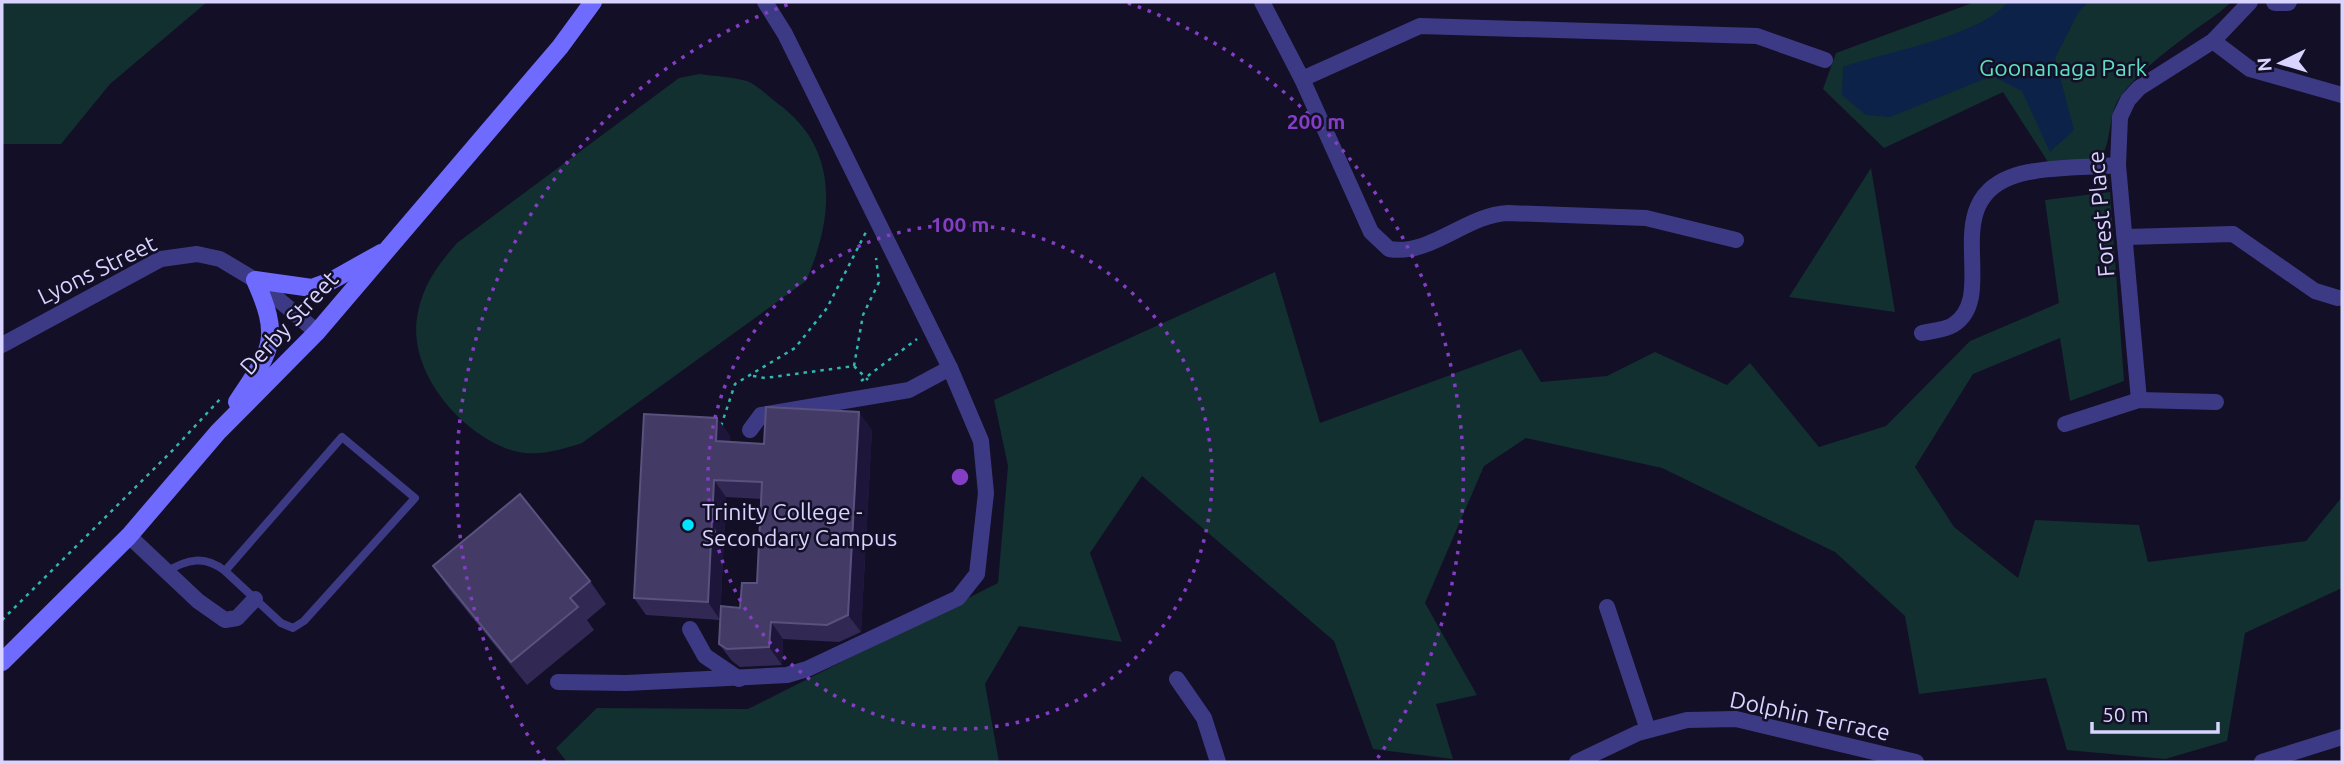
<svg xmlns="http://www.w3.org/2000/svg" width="2344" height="764" font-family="Ubuntu,sans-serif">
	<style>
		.green { fill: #12302f }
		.water { fill: #0c2248 }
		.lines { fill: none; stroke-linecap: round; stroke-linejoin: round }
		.path { stroke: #2fb8b0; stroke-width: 2.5; stroke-dasharray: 3.5 5; stroke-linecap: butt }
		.service { stroke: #3d3a85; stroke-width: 8 }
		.minor { stroke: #3d3a85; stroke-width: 16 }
		.tertiary { stroke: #3d3a85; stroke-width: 18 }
		.secondary { stroke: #6f6bff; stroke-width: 18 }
		.wall { fill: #312854 }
		.shaded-wall { fill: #1d163a }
		.building { fill: #433a66; stroke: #5a527e; stroke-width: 2 }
		.ring { fill: none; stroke: #843dc5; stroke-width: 3.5; stroke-dasharray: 3.5 7 }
		.poi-dot { fill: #00e5ff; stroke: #130f26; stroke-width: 2.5 }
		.labels { text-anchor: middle; stroke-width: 5; stroke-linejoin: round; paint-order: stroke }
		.park-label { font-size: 23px; fill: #5fe0c0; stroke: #130f26 }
		.street-label { font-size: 23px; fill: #d9d4ff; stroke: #130f26 }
		.poi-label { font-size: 23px; fill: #d9d4ff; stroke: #130f26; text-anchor: start }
		.centre { fill: #843dc5; stroke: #130f26; stroke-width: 3.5 }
		.ring-label { font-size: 21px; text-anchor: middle; font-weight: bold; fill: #843dc5; stroke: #130f26; stroke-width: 5; stroke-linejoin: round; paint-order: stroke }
	</style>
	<rect width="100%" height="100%" fill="#130f26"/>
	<!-- green -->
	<g class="green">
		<polygon points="2,2 207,2 110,84 61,144 2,144"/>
		<path d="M 1975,2 L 2231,2 C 2216,17 2200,25 2184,38 C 2161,55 2137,74 2120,97 C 2108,114 2112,141 2101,158 L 2048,162 L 2003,92 L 1884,148 L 1823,89 L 1836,53 Z"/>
		<path d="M 699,74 C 714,76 732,77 747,81 C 757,85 768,96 777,103 C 840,148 834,217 806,281 L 582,443 C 560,450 538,457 514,451 C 461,435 405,370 418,312 C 424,283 438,265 457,243 L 679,78 Z"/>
		<polygon points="1871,168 1895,312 1789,297"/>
		<polygon points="2110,192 2124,381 2070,401 2060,338 1973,374 1915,467 1954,527 2018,578 2035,520 2139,525 2148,562 2306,541 2342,497 2342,588 2245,633 2227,741 2165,759 2067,750 2046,678 1919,694 1905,616 1835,552 1662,468 1526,438 1484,466 1425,603 1477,695 1436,704 1453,759 1373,749 1334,641 1142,476 1090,553 1122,642 1019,626 985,684 999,762 567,762 556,748 597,708 748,709 998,583 1008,466 994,400 1275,272 1320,423 1521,349 1541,382 1607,376 1655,352 1727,385 1750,363 1819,447 1886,426 1970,341 2059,303 2045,200"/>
	</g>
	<!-- water -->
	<path class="water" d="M 2008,2 L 2088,2 L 2078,13 L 2055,58 L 2074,130 L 2050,152 L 2022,91 L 1992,76 L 1890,117 L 1866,115 L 1842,95 L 1843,67 C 1888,51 1978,37 2008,2 Z"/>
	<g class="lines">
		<!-- path -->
		<g class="path">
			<polyline points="854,366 863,315 879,282 876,258"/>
			<polyline points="753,376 765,378 854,366 868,380"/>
			<polyline points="861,381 917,339"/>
			<polyline points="721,426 735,384 795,348 827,308 866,232"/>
			<polyline points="2,620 172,451 221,398"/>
		</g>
		<!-- service -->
		<path class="service" d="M 166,572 C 187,559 205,555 225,571 L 342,437 L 415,498 L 304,621 L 293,628 L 281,623 L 225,571"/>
		<!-- minor -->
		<g class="minor">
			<path d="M 1262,2 L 1302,79 L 1371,232 L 1389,249 C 1432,256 1465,215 1508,213 L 1646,218 L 1736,240"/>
			<polyline points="2213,41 2250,69 2342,95"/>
			<polyline points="1302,79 1420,26 1757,36 1825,60"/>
			<polyline points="2126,237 2233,234 2315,291 2338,298"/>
			<path d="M 1922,333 C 1931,331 1945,330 1953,325 C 2000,296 1937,205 2011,177 C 2040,166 2086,168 2118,165"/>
			<polyline points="2,345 161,259 197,254 220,259 255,280 317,332"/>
			<polyline points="2139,400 2118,165 2120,117 2128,100 2139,88 2213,41 2250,2"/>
			<polyline points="2065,424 2139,400 2216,402"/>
			<polyline points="750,430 761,415 909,390 950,368 785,34 765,2"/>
			<polyline points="129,536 198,601 225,620 237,618 255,599"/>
			<polyline points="1607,607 1648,730"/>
			<polyline points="690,629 705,656 739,679"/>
			<polyline points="1177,679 1204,718 1218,762"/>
			<polyline points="558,682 626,683 787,675 807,669 958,598 977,574 986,493 981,441 950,368"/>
			<polyline points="1577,762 1638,733 1687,720 1736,719 1916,762"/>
			<polyline points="2262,762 2342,737"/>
		</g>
		<!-- tertiary -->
		<polyline class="tertiary" points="2275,2 2288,2"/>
		<!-- secondary -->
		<g class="secondary">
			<path d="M 237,402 C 271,350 282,340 255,280 L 312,288 L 331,281 L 381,253"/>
			<polyline points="2,662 129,536 218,432 317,332 560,47 593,2"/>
		</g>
	</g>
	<!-- wall -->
	<g class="wall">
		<polygon points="717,418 730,436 729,442 764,444 872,430 861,632 839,642 783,639 782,665 740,667 732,661 719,644 740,608 757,583 761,499 726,497 720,620 646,615 634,598"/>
		<polygon points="433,566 590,581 606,604 587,620 594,630 527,685 449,589"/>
	</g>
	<!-- shaded-wall -->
	<g class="shaded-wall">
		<polygon points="859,412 872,430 861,632 848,615"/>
		<polygon points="717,418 730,436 728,459 716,441"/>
		<polygon points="714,480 726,497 720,620 708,602"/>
		<polygon points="771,622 783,639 782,665 769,647"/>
	</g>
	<!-- building -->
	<g class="building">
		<polygon points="766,407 859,412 848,615 827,625 771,622 769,647 727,649 719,644 721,606 740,608 742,583 757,583 762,482 714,480 708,602 634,598 644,414 717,418 716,441 764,444"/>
		<polygon points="520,494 590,581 570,598 578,607 511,662 433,566"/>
	</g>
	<!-- distance rings -->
	<g class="ring">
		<circle cx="960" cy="477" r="252"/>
		<path d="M545 762A503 503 0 0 1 792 3M1128 3A503 503 0 0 1 1375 762"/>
	</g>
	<!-- markers -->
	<circle class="poi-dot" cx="688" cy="525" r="7"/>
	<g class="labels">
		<!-- park labels -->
		<g class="park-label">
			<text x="2063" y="76">Goonanaga Park</text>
		</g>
		<!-- street labels -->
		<g class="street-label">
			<text transform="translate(2101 214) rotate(-95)" y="8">Forest Place</text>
			<text transform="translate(97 270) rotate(-26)" y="8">Lyons Street</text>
			<text transform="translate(289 323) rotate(-47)" y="8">Derby Street</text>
			<text transform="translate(1810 716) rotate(12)" y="8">Dolphin Terrace</text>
		</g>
		<!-- poi labels -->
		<g class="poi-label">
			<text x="702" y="520">Trinity College -<tspan x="702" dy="26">Secondary Campus</tspan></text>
		</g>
	</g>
	<circle cx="960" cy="477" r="10" class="centre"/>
	<g class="ring-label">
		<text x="1316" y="129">200 m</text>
		<text x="960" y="232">100 m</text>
	</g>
	<!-- border -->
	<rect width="2344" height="764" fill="none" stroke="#d9d4ff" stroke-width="7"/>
	<!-- north arrow -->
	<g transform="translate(2281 63) rotate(265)" stroke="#130f26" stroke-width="5" paint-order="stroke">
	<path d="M0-5L12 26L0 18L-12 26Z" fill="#d9d4ff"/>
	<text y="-10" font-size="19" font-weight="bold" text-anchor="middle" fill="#d9d4ff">N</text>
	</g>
	<!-- scale -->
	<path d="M2092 722v10h126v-10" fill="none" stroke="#d9d4ff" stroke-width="3.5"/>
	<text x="2102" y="722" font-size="21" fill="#d9d4ff" stroke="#130f26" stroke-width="5" paint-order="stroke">50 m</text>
</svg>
